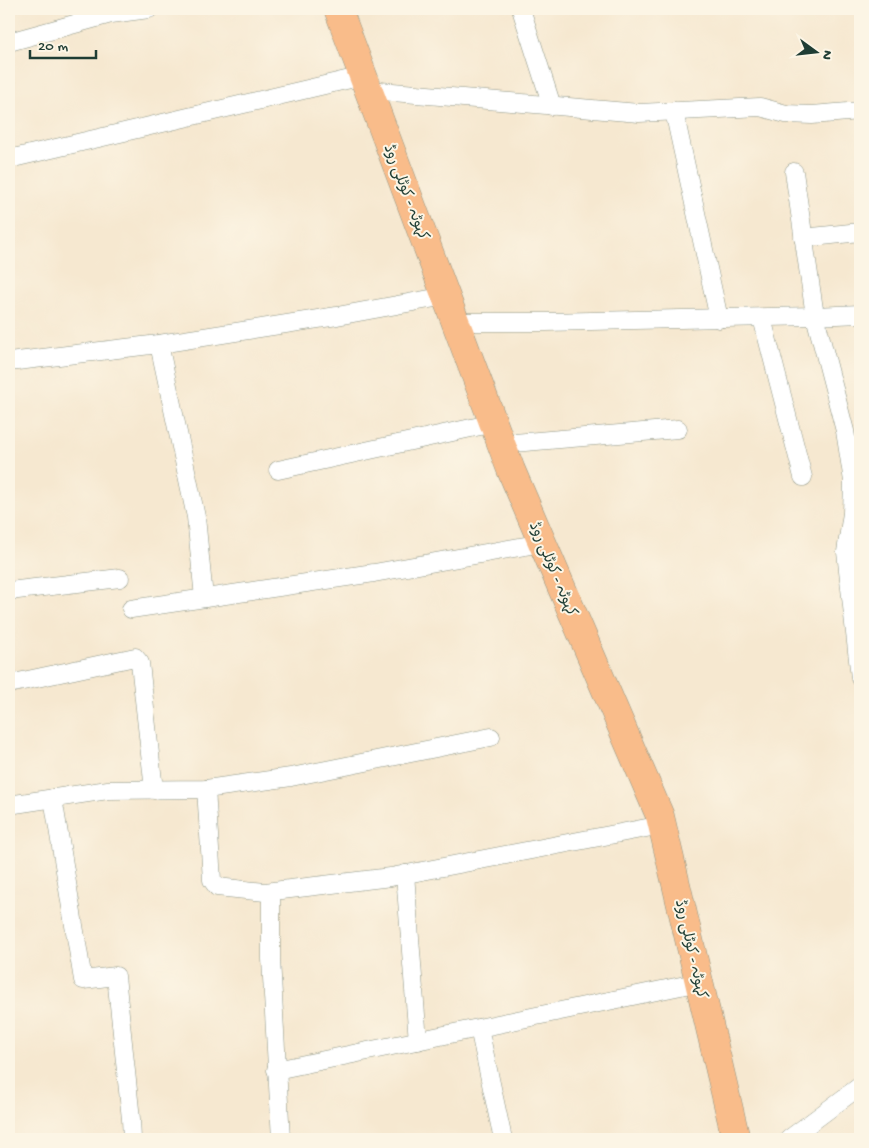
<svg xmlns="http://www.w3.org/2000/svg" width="869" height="1148" font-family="'Gochi Hand','Playpen Sans Arabic',sans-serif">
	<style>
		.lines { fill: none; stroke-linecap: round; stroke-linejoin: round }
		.minor-casing { stroke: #8a9282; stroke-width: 19 }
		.primary-casing { stroke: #8a9282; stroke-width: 29 }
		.minor { stroke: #fff; stroke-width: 18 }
		.primary { stroke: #f9bc8a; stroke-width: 28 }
		.labels { text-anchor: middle; stroke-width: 4; stroke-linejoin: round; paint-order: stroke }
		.street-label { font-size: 15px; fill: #1f3d34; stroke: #fcf5e5 }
	</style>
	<rect width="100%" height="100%" fill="#fcf5e5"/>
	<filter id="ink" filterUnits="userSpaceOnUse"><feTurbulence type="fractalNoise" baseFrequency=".02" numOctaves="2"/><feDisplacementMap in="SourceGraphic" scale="10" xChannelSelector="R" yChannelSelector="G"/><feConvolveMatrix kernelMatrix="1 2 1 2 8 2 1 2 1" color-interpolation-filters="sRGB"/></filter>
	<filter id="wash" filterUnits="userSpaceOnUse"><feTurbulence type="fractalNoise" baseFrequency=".0096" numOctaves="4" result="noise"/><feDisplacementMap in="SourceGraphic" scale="20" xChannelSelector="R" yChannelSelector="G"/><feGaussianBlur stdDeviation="1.12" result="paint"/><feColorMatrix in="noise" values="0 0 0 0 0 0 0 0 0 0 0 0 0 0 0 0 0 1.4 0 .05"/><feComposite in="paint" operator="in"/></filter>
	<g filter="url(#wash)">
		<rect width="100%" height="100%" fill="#f6e8d0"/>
	</g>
	<g filter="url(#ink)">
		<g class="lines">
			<!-- minor casing -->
			<g class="minor-casing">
				<g id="minor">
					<polyline points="521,9 552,106"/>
					<polyline points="9,42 111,14 149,9"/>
					<polyline points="369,90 639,113 760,107 786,114 812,115 860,111"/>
					<polyline points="674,111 719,319"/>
					<polyline points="9,159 363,76"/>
					<polyline points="794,172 815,316 845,431 853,481 852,513 846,552 860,678"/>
					<polyline points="803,238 860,232"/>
					<polyline points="762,318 803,477"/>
					<polyline points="456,322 546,322 815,316 860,314"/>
					<polyline points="159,344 196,517 204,598"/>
					<polyline points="9,362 159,344 337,316 446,296"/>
					<polyline points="501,444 678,429"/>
					<polyline points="278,470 494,423"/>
					<polyline points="9,591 120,578"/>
					<polyline points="131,609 374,573 542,543"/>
					<polyline points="9,684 135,657 140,663 154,790"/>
					<polyline points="206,789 212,880 217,887 265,892 391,877 662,825"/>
					<polyline points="53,798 83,980 116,976 131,1119 132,1139"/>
					<polyline points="15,804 108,790 206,789 291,777 491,737"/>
					<polyline points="405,874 418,1041"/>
					<polyline points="271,892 271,959 281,1139"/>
					<polyline points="479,1028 503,1139"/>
					<polyline points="276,1070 700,982"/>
					<polyline points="789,1139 860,1086"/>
				</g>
			</g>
			<!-- primary casing -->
			<g class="primary-casing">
				<polyline id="primary" points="338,9 511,470 660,816 736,1139"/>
			</g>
			<!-- minor -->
			<use href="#minor" class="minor"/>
			<!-- primary -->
			<use href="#primary" class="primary"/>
		</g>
	</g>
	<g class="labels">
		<!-- street labels -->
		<g class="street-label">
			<text transform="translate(407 192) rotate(69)" y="5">کہوٹہ - کوٹلی روڈ</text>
			<text transform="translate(554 569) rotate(67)" y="5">کہوٹہ - کوٹلی روڈ</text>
			<text transform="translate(692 949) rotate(77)" y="5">کہوٹہ - کوٹلی روڈ</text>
		</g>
	</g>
	<!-- margin -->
	<rect width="869" height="1148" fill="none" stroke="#fcf5e5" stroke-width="30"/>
	<!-- north arrow -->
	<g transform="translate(816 52) rotate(105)" stroke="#fcf5e5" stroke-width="4" paint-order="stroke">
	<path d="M0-4L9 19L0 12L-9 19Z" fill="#1f3d34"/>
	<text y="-8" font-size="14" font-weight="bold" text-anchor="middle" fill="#1f3d34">N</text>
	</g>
	<!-- scale -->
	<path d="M30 50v8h66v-8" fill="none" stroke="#1f3d34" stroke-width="2.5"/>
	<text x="38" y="50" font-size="15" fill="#1f3d34" stroke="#fcf5e5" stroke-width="4" paint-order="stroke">20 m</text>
</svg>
